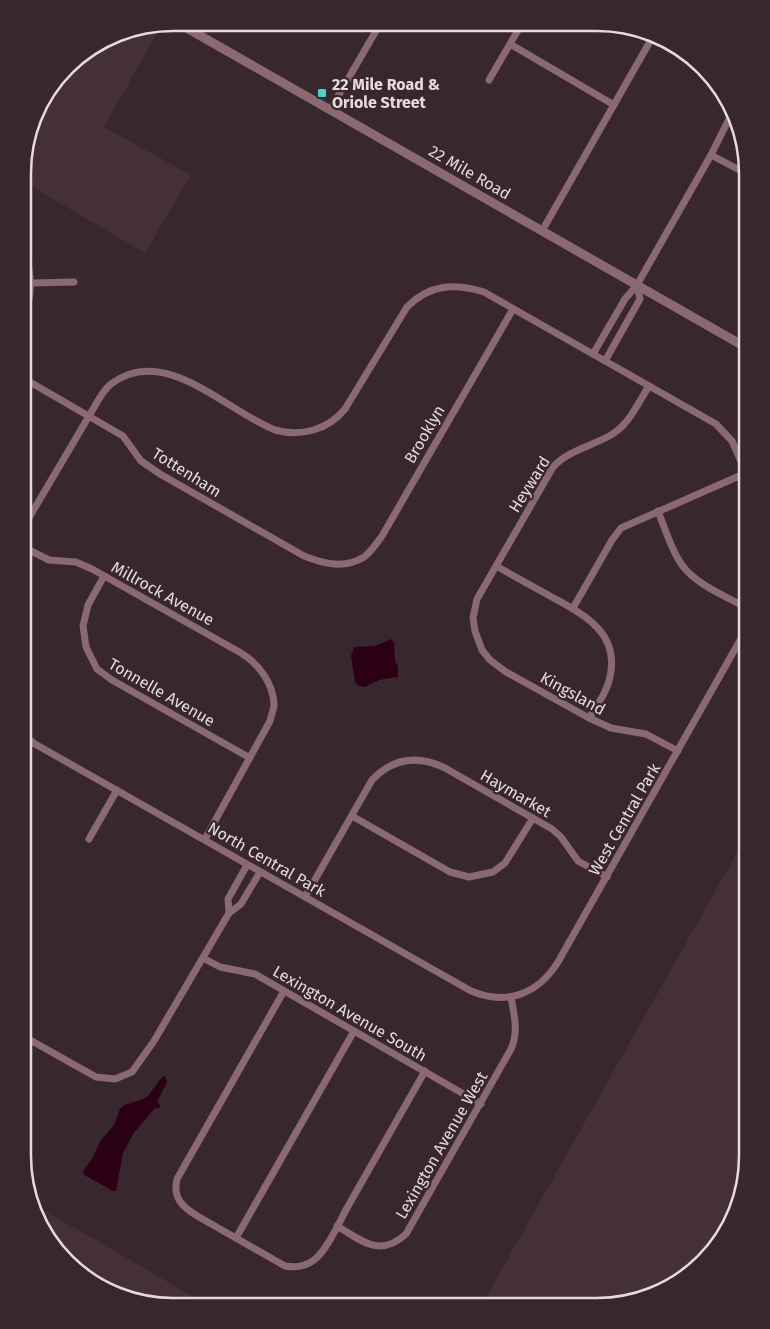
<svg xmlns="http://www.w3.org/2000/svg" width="770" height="1329" font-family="'Fira Sans',sans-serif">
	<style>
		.built { fill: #463038 }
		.water { fill: #2b0014 }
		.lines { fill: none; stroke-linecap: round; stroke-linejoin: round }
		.minor { stroke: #8a6874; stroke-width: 7 }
		.tertiary { stroke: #8a6874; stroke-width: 9 }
		.poi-dot { fill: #52cbd9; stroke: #38282e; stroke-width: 2 }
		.labels { text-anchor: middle; stroke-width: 4.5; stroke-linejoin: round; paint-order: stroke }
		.poi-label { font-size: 16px; font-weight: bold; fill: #e5dadd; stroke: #38282e; text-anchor: start }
		.street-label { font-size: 16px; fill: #e5dadd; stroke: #38282e }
		.rim { fill: none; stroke: #e5dadd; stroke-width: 2.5 }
	</style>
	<rect width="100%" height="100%" fill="#38282e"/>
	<!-- built -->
	<g class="built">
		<polygon points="147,28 157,33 104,127 191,175 145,253 24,182 24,153 38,106 73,60 116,34"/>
		<polygon points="747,835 747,1166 736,1213 716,1248 681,1281 646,1298 597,1306 481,1306"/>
		<polygon points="30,1203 96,1240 207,1305 153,1305 115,1295 74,1269"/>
	</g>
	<!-- water -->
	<g class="water">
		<polygon points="391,639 394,643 395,660 398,667 398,677 379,680 365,687 358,686 355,682 351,656 354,647 375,646"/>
		<polygon points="165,1076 167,1082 157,1102 161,1106 159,1108 155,1108 133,1134 123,1153 116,1191 113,1191 84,1175 83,1171 92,1159 101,1140 114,1125 120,1109 124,1105 141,1100 148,1096 162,1077"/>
	</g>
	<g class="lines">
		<!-- minor -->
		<g class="minor">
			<polyline points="510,44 614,105"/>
			<polyline points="489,80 521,25"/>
			<polyline points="330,110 380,24"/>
			<polyline points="711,155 747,174"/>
			<polyline points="542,231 652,38"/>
			<polyline points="31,283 74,282"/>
			<path d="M 24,314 C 33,296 32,272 24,254"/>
			<polyline points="593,354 625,299 637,285 711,155 732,113"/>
			<polyline points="605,361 640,299 637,285"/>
			<path d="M 23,378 L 123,436 L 141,461 L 160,474 L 304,556 C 324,564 345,569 364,557 C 371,552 377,543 382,536 L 513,309"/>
			<path d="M 649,386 C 638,403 629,425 611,435 C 592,446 569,450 553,467 L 477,599 L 473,618 L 475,631 L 482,650 L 490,660 L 506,672 L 589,718 L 611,728 L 646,734 L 678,751"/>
			<path d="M 658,511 C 665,528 671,550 682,565 C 695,584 727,597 747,608"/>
			<path d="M 23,528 L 99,399 C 102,394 106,388 111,384 C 164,343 226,411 275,430 C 301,437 328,430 345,409 L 407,307 C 430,284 454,283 484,292 L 716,424 L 732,441 L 747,475"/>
			<path d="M 23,547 L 49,560 L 76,562 L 92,569 L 241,653 C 259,664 274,684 274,706 C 273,711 271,716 270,721 L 205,839"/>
			<path d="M 496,566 C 514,576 532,586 550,596 C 583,614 620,632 610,677 C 607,692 597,705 589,718"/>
			<polyline points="104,576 88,605 83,626 86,647 97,669 112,680 250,758"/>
			<polyline points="573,608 612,540 621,528 746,473"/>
			<path d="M 23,735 L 35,744 L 471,991 C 507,1006 538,994 558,962 L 747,628"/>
			<polyline points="352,816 450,872 469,877 493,872 505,863 533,818"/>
			<polyline points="89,839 117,790"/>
			<path d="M 305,897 L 372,780 C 393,758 418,755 445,768 L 552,829 L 561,837 L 578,861 L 607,877"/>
			<polyline points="229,913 228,899 247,865"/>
			<polyline points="203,958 220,967 255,974 481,1104"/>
			<path d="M 284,991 L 177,1179 C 172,1199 184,1208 199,1217 L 285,1266 C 296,1268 305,1267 314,1260 C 327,1250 339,1223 347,1208 C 373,1163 399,1117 425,1071"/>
			<polyline points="23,1036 96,1077 115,1079 132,1072 154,1041 229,913 241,904 260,872"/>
			<path d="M 337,1226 C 362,1241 380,1258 406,1234 L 511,1049 C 519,1031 514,1015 511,997"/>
			<polyline points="236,1238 354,1031"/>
		</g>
		<!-- tertiary -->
		<polyline class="tertiary" points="178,23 747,348"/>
	</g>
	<!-- markers -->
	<rect class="poi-dot" x="317" y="88" width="10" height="10" rx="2.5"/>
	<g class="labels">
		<!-- poi labels -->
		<g class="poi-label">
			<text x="332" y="90">22 Mile Road &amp;<tspan x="332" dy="18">Oriole Street</tspan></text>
		</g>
		<!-- street labels -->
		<g class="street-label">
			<text transform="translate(470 172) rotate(30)" y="6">22 Mile Road</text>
			<text transform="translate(424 434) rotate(-60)" y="6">Brooklyn</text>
			<text transform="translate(187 472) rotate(32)" y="6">Tottenham</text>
			<text transform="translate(529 484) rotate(-58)" y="6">Heyward</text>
			<text transform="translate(163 593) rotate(29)" y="6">Millrock Avenue</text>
			<text transform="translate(162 692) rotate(30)" y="6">Tonnelle Avenue</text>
			<text transform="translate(573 693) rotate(29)" y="6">Kingsland</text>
			<text transform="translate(516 793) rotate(30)" y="6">Haymarket</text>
			<text transform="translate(624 819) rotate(-60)" y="6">West Central Park</text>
			<text transform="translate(267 859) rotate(30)" y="6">North Central Park</text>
			<text transform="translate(350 1013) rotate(30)" y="6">Lexington Avenue South</text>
			<text transform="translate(441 1145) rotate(-60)" y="6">Lexington Avenue West</text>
		</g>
	</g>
	<!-- crop -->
	<path d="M0 0H770V1329H0ZM173 31H597A142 142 0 0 1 739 173V1156A142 142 0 0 1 597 1298H173A142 142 0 0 1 31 1156V173A142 142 0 0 1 173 31Z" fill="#38282e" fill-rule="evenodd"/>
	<path class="rim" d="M173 31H597A142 142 0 0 1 739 173V1156A142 142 0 0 1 597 1298H173A142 142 0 0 1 31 1156V173A142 142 0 0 1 173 31Z"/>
</svg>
